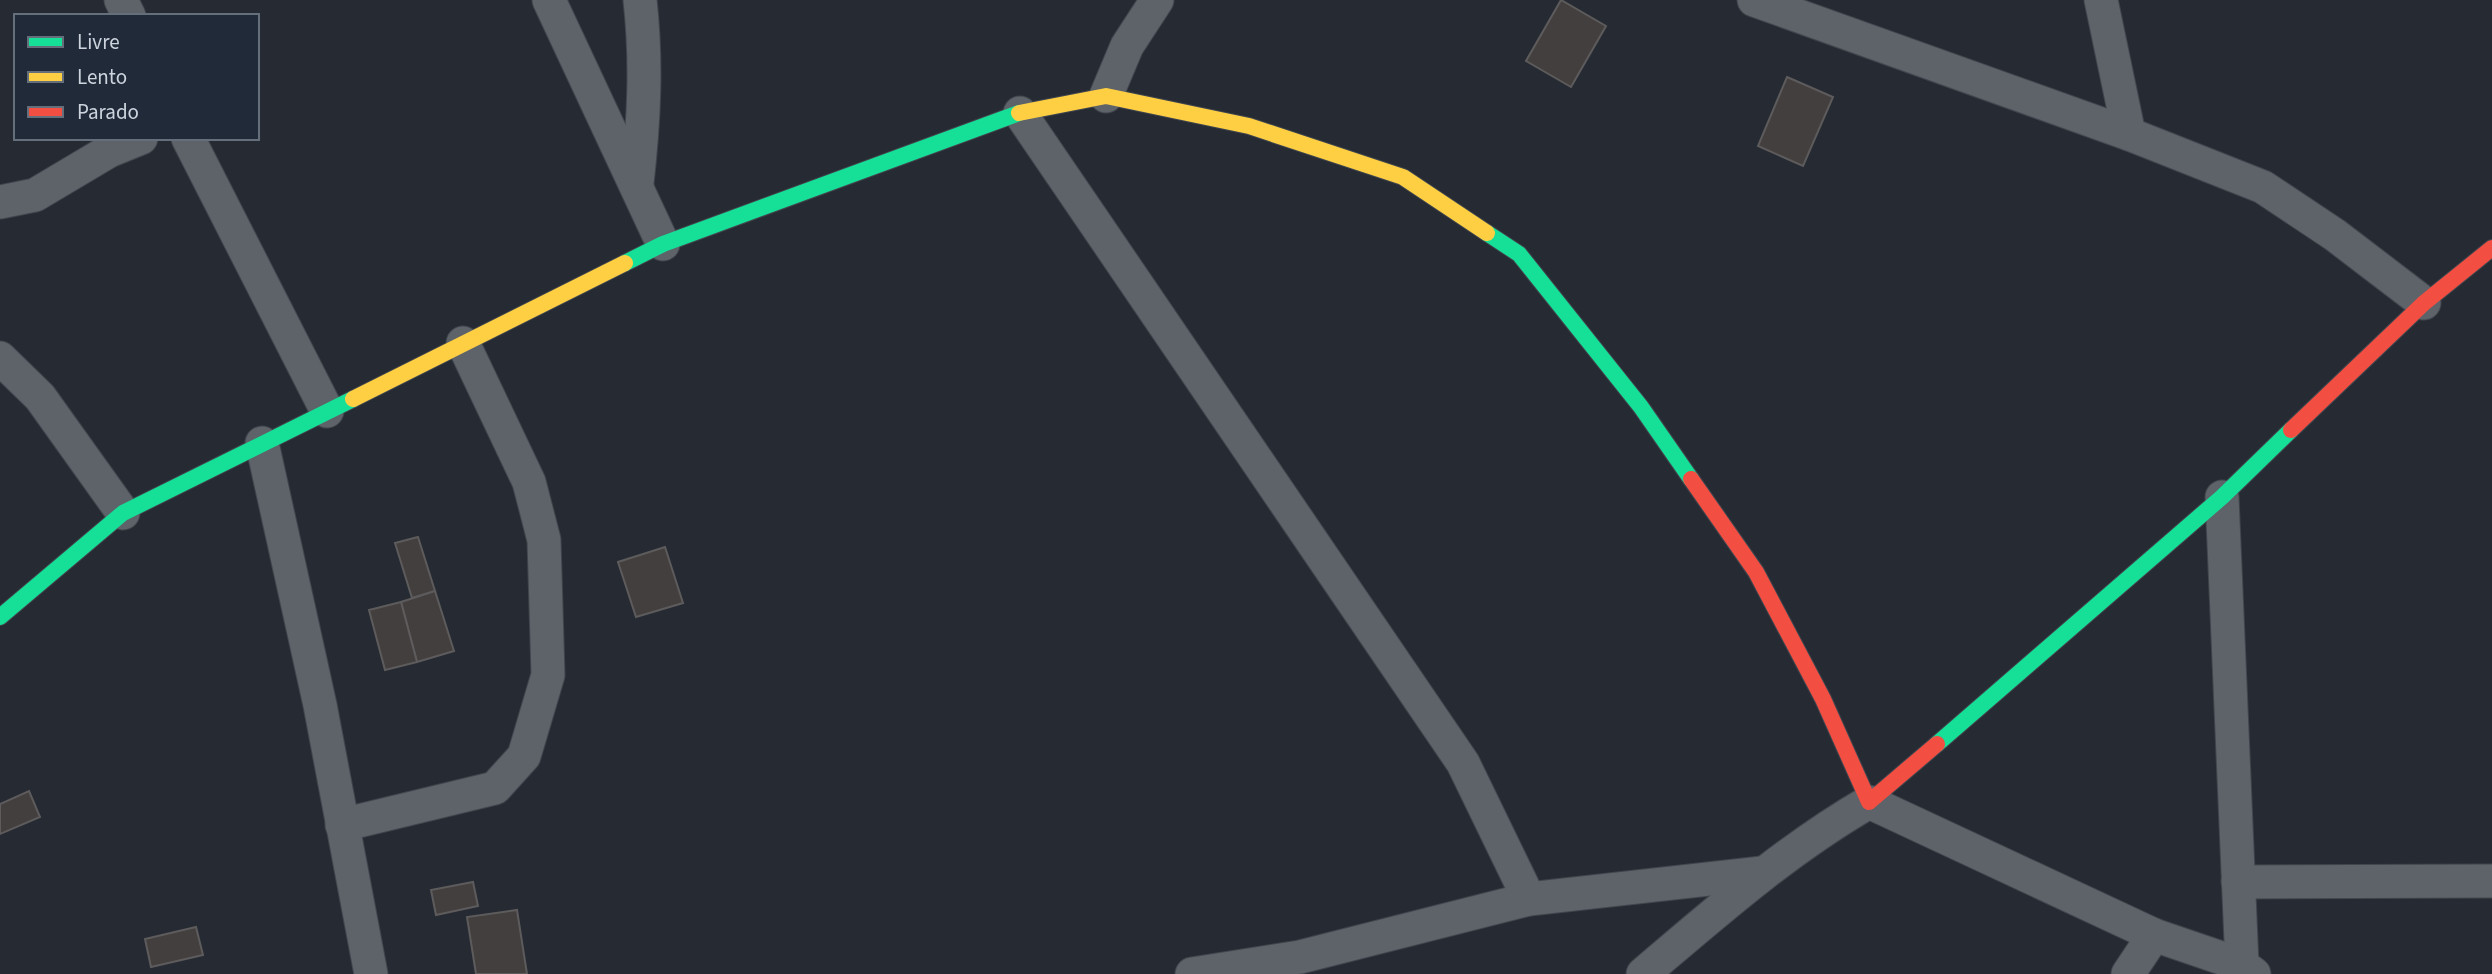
<svg xmlns="http://www.w3.org/2000/svg" width="2492" height="974" font-family="'Source Sans 3',sans-serif">
	<style>
		.building { fill: #443f3f; stroke: #5d5b5c; stroke-width: 2 }
		.lines { fill: none; stroke-linecap: round; stroke-linejoin: round }
		.street-casing { stroke: #41464e; stroke-width: 35 }
		.fast-casing { stroke: #41464e; stroke-width: 18 }
		.slow-casing { stroke: #41464e; stroke-width: 18 }
		.jam-casing { stroke: #41464e; stroke-width: 18 }
		.street { stroke: #5e6369; stroke-width: 33 }
		.fast { stroke: #16e098; stroke-width: 16 }
		.slow { stroke: #ffcf43; stroke-width: 16 }
		.jam { stroke: #f24e42; stroke-width: 16 }
	</style>
	<rect width="100%" height="100%" fill="#262b33"/>
	<!-- building -->
	<g class="building">
		<polygon points="1561,0 1606,26 1571,87 1526,61"/>
		<polygon points="1787,77 1833,97 1803,166 1758,146"/>
		<polygon points="418,537 435,591 412,598 395,543"/>
		<polygon points="665,547 683,603 636,617 618,562"/>
		<polygon points="435,591 454,651 417,662 401,602"/>
		<polygon points="401,602 417,662 385,670 369,610"/>
		<polygon points="29,791 40,817 0,834 0,804"/>
		<polygon points="473,882 478,906 436,915 431,890"/>
		<polygon points="517,910 527,974 476,974 467,917"/>
		<polygon points="196,927 203,955 151,967 145,939"/>
	</g>
	<g class="lines">
		<!-- street casing -->
		<g class="street-casing">
			<g id="street">
				<polyline points="121,0 129,16"/>
				<polyline points="549,0 663,244"/>
				<polyline points="1754,0 2129,134 2263,187 2335,235 2424,303"/>
				<polyline points="2101,0 2129,134"/>
				<polyline points="1106,96 1127,46 1157,0"/>
				<polyline points="1020,113 1463,763 1529,899"/>
				<polyline points="188,138 327,411"/>
				<path d="M 637,183 C 644,121 647,63 640,0"/>
				<polyline points="0,202 35,195 109,151 141,138"/>
				<polyline points="0,358 40,397 123,513"/>
				<polyline points="262,443 320,705 371,974"/>
				<polyline points="2222,497 2242,965"/>
				<polyline points="342,825 495,788 524,756 548,675 544,540 529,482 463,343"/>
				<polyline points="2238,882 2492,881"/>
				<polyline points="1192,974 1300,957 1529,899 1762,873"/>
				<path d="M 1643,974 C 1716,912 1786,850 1869,802 L 2154,935 L 2242,965 L 2254,974"/>
				<polyline points="2128,974 2154,935"/>
			</g>
		</g>
		<!-- fast casing -->
		<g class="fast-casing">
			<g id="fast">
				<polyline points="1487,233 1519,254 1641,407 1691,479"/>
				<polyline points="625,263 663,244 1019,113"/>
				<polyline points="0,617 123,513 353,399"/>
				<polyline points="1937,744 2222,497 2291,430"/>
			</g>
		</g>
		<!-- slow casing -->
		<g class="slow-casing">
			<g id="slow">
				<polyline points="1019,113 1106,96 1249,126 1403,177 1487,233"/>
				<polyline points="353,399 625,263"/>
			</g>
		</g>
		<!-- jam casing -->
		<g class="jam-casing">
			<g id="jam">
				<polyline points="2291,430 2424,303 2492,248"/>
				<polyline points="1691,479 1756,572 1823,699 1869,802 1937,744"/>
			</g>
		</g>
		<!-- street -->
		<use href="#street" class="street"/>
		<!-- fast -->
		<use href="#fast" class="fast"/>
		<!-- slow -->
		<use href="#slow" class="slow"/>
		<!-- jam -->
		<use href="#jam" class="jam"/>
	</g>
	<!-- legend -->
	<rect x="14" y="14" width="245" height="126" fill="#202a39" stroke="#656e7b" stroke-width="2"/>
	<rect x="28" y="37" width="35" height="10" fill="#16e098" stroke="#656e7b" stroke-width="2"/>
	<text x="77" y="49" font-size="21" fill="#cdd4de">Livre</text>
	<rect x="28" y="72" width="35" height="10" fill="#ffcf43" stroke="#656e7b" stroke-width="2"/>
	<text x="77" y="84" font-size="21" fill="#cdd4de">Lento</text>
	<rect x="28" y="107" width="35" height="10" fill="#f24e42" stroke="#656e7b" stroke-width="2"/>
	<text x="77" y="119" font-size="21" fill="#cdd4de">Parado</text>
</svg>
